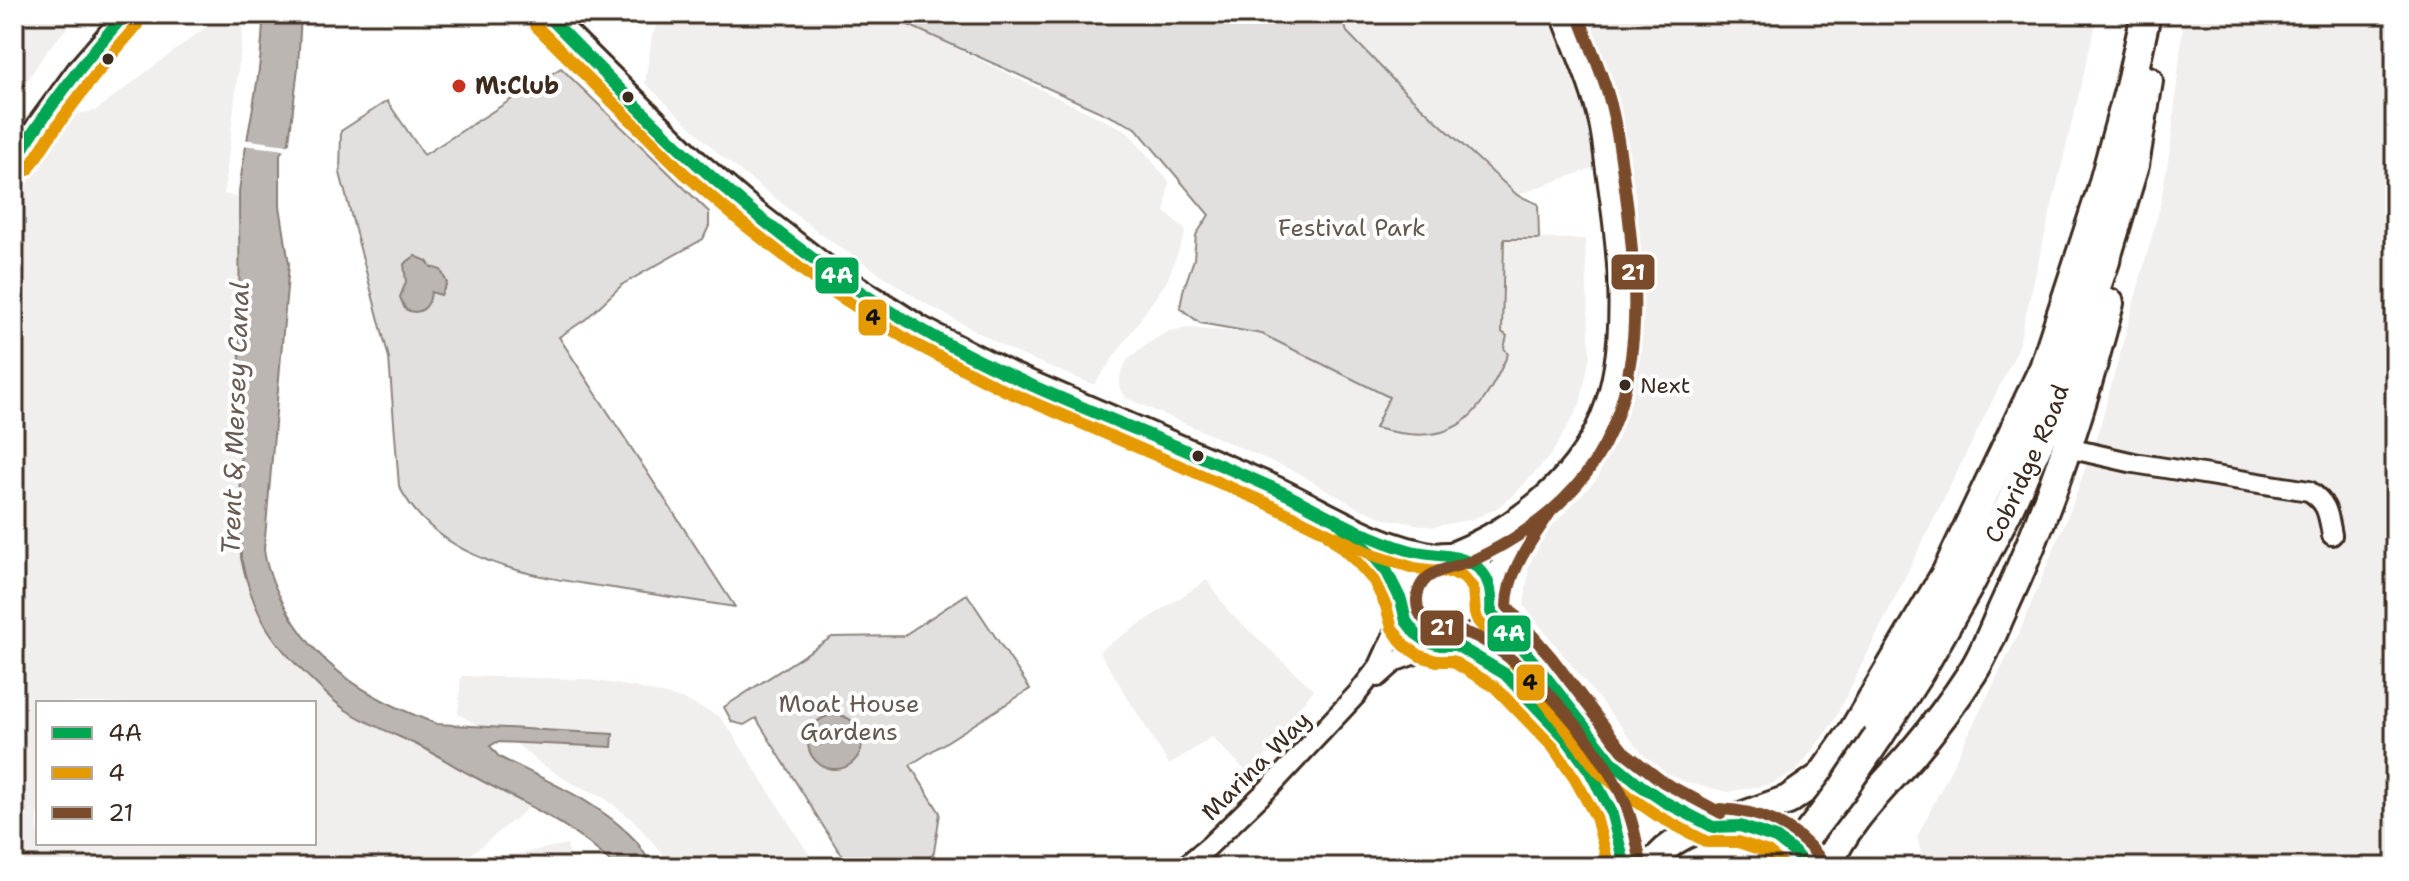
<svg xmlns="http://www.w3.org/2000/svg" width="2409" height="881" font-family="'Shantell Sans',sans-serif">
	<style>
		.built { fill: #f1efee; fill-rule: evenodd }
		.green { fill: #e2e0de; stroke: #8e857e; stroke-width: 2 }
		.water { fill: #bcb6b3; stroke: #887e77; stroke-width: 2 }
		.pier { fill: #fff }
		.lines { fill: none; stroke-linecap: round; stroke-linejoin: round }
		.minor-casing { stroke: #3b2a1e; stroke-width: 24 }
		.major-casing { stroke: #3b2a1e; stroke-width: 30 }
		.highway-casing { stroke: #3b2a1e; stroke-width: 34 }
		.minor { stroke: #fff; stroke-width: 18 }
		.major { stroke: #fff; stroke-width: 24 }
		.highway { stroke: #fff; stroke-width: 28 }
		.highway-bridge-casing { stroke: #3b2a1e; stroke-width: 34; stroke-linecap: butt }
		.highway-bridge { stroke: #fff; stroke-width: 28 }
		.bus-1-casing { stroke: #fff; stroke-width: 18 }
		.bus-2-casing { stroke: #fff; stroke-width: 18 }
		.bus-3-casing { stroke: #fff; stroke-width: 18 }
		.bus-1 { stroke: #00a651; stroke-width: 12 }
		.bus-2 { stroke: #e49a03; stroke-width: 12 }
		.bus-3 { stroke: #7a4b2a; stroke-width: 12 }
		.bus-dot { fill: #3b2a1e; stroke: #fff; stroke-width: 3 }
		.poi-dot { fill: #c8321e; stroke: #fff; stroke-width: 3 }
		.labels { text-anchor: middle; stroke-width: 8; stroke-linejoin: round; paint-order: stroke }
		.bus-label { font-size: 22px; fill: #3b2a1e; stroke: #fff; text-anchor: start }
		.poi-label { font-size: 24px; font-weight: bold; fill: #3b2a1e; stroke: #fff; text-anchor: start }
		.park-label { font-size: 24px; fill: #65584e; stroke: #fff }
		.street-label { font-size: 24px; fill: #3b2a1e; stroke: #fff }
		.water-label { font-size: 26px; font-style: italic; fill: #685b52; stroke: #fff }
		.line-badge { stroke: #fff; stroke-width: 3 }
		.badge-label { font-size: 22px; text-anchor: middle; font-weight: bold; fill: #fff }
		.pale-badge-label { font-size: 22px; text-anchor: middle; font-weight: bold; fill: #111 }
	</style>
	<rect width="100%" height="100%" fill="#fff"/>
	<filter id="ink" filterUnits="userSpaceOnUse"><feTurbulence type="fractalNoise" baseFrequency=".0125" numOctaves="2"/><feDisplacementMap in="SourceGraphic" scale="16" xChannelSelector="R" yChannelSelector="G"/><feConvolveMatrix kernelMatrix="1 2 1 2 8 2 1 2 1" color-interpolation-filters="sRGB"/></filter>
	<g filter="url(#ink)">
		<!-- built -->
		<g class="built">
			<polygon points="14,14 79,14 47,51 14,100"/>
			<path d="M 223,14 L 243,14 L 244,20 L 224,194 L 240,198 L 241,558 L 245,576 L 252,600 L 269,635 L 291,661 L 331,698 L 345,709 L 383,730 L 422,747 L 469,774 L 531,806 L 455,867 L 14,867 L 14,205 L 70,115 L 95,111 ZM 38,703 L 314,703 L 314,843 L 38,843 Z"/>
			<polygon points="665,14 884,14 1127,131 1169,181 1165,212 1186,231 1167,281 1094,385 1012,351 921,301 823,236 721,156 645,83 652,36 658,22"/>
			<polygon points="1341,14 2098,14 2017,351 1833,723 1796,772 1771,784 1728,792 1688,783 1666,773 1643,754 1524,606 1529,565 1547,531 1597,479 1626,415 1640,356 1632,224 1624,157 1517,195 1418,113 1347,32"/>
			<polygon points="2184,14 2395,14 2395,867 1925,867 1917,837 2019,633 2073,503 2101,423 2160,206 2171,143"/>
			<polygon points="1504,238 1585,239 1590,356 1580,405 1551,455 1514,495 1494,510 1473,519 1433,527 1386,519 1356,507 1298,473 1126,398 1120,387 1120,376 1127,360 1150,342 1169,331 1187,328 1262,334 1390,397 1375,428 1425,436 1446,431 1464,421 1504,348 1507,336 1502,333"/>
			<polygon points="1207,580 1229,612 1314,690 1297,709 1303,717 1249,774 1212,737 1169,765 1099,651"/>
			<polygon points="461,676 584,679 634,687 685,700 719,716 732,733 817,867 670,867 661,852 633,820 600,795 571,783 541,764 514,742 611,747 612,734 481,727 458,714"/>
			<polygon points="567,844 572,867 480,867 492,859"/>
		</g>
		<!-- green -->
		<g class="green">
			<path d="M 884,14 L 1341,14 L 1347,32 L 1402,89 L 1517,195 L 1538,204 L 1539,239 L 1504,239 L 1502,332 L 1507,336 L 1504,348 L 1508,354 C 1477,423 1453,448 1375,428 L 1389,397 L 1262,334 L 1200,323 L 1180,308 L 1183,291 L 1194,259 L 1196,235 L 1209,215 L 1136,128 Z"/>
			<path d="M 561,68 L 709,212 L 709,226 L 703,239 L 623,284 L 586,319 L 559,337 L 735,607 C 696,601 657,595 619,589 C 539,577 440,566 399,486 L 389,358 L 340,173 L 341,131 L 387,101 L 424,155 Z"/>
			<polygon points="967,594 1030,689 910,765 940,813 934,852 925,867 854,867 838,850 756,718 744,725 732,722 724,707 832,637 903,636"/>
		</g>
		<!-- water -->
		<g class="water">
			<path d="M 263,14 L 301,14 L 298,67 L 289,142 L 280,154 L 280,206 L 289,264 L 264,549 C 266,568 273,584 282,601 C 316,668 368,698 437,724 L 613,734 L 612,747 L 497,742 L 490,746 L 499,757 C 545,780 600,802 636,841 C 642,849 648,859 653,867 L 615,867 C 574,824 522,803 471,775 C 455,767 440,756 423,748 C 398,735 371,726 346,710 C 334,702 324,692 314,682 C 271,642 254,616 241,558 L 239,192 C 246,133 263,74 263,14 Z"/>
			<path d="M 415,256 L 427,261 L 431,267 L 441,270 L 447,283 L 441,295 L 431,292 C 430,307 420,317 405,309 L 400,297 L 406,282 L 404,264 Z"/>
			<circle cx="835" cy="742" r="27"/>
		</g>
		<!-- pier -->
		<polygon class="pier" points="242,139 288,145 288,150 241,145"/>
		<g class="lines">
			<!-- minor casing -->
			<g class="minor-casing">
				<g id="minor">
					<polyline points="14,162 38,123 78,68 125,14"/>
					<path d="M 2068,448 L 2134,463 L 2309,491 C 2328,503 2328,514 2332,535"/>
					<path d="M 1444,555 C 1509,530 1572,484 1600,418 C 1629,346 1618,252 1607,177 C 1604,159 1603,141 1599,123 C 1591,86 1574,50 1561,14"/>
					<polyline points="1491,591 1507,549 1533,510"/>
					<polyline points="1378,677 1396,661 1440,645"/>
					<polyline points="1184,867 1209,846 1271,786 1357,694 1379,666 1403,613"/>
				</g>
			</g>
			<!-- major casing -->
			<g class="major-casing">
				<g id="major">
					<path d="M 546,14 L 695,162 L 752,211 L 828,270 L 920,329 L 1010,375 L 1271,487 C 1325,512 1376,548 1437,556"/>
					<polyline points="1350,532 1387,572 1401,600"/>
					<circle cx="1447" cy="600" r="45"/>
					<polyline points="1491,612 1538,667 1612,762 1654,795 1713,827"/>
					<polyline points="1456,645 1505,674 1565,737 1589,770 1611,811 1625,867"/>
					<path d="M 1649,867 C 1687,813 1768,812 1806,867"/>
				</g>
			</g>
			<!-- highway casing -->
			<g class="highway-casing">
				<g id="highway">
					<path id="s1" d="M 1878,737 L 1918,674 L 1969,585 L 2008,509 L 2051,415 L 2105,261 L 2134,165 L 2148,81"/>
					<polyline points="1719,825 1788,800 1821,777 1853,732 1947,572 2044,368 2101,193 2130,87 2146,14"/>
					<path d="M 1827,867 C 1844,824 1880,790 1910,756 C 1932,730 1954,701 1972,673 C 1986,652 1995,625 2006,602 C 2050,506 2083,406 2109,303"/>
				</g>
			</g>
			<!-- minor -->
			<use href="#minor" class="minor"/>
			<!-- major -->
			<use href="#major" class="major"/>
			<!-- highway -->
			<use href="#highway" class="highway"/>
			<!-- highway-bridge casing -->
			<g class="highway-bridge-casing">
				<polyline id="highway-bridge" points="1783,867 1842,790 1878,737"/>
			</g>
			<!-- highway-bridge -->
			<use href="#highway-bridge" class="highway-bridge"/>
			<!-- bus-1 casing -->
			<g class="bus-1-casing">
				<g id="bus-1">
					<path d="M 546,14 C 596,64 644,116 696,163 C 765,225 839,282 919,328 C 1007,380 1106,416 1199,456 C 1229,469 1259,481 1288,495 C 1327,515 1366,538 1408,550 C 1431,557 1459,552 1478,568 C 1491,579 1492,596 1491,612 L 1538,667 L 1612,762 L 1640,785 L 1665,802 L 1713,827 L 1740,826 L 1776,838 L 1794,852 L 1806,867"/>
					<path d="M 14,162 C 47,109 84,61 125,14"/>
					<polyline points="1338,522 1369,551 1387,572 1401,600 1406,621 1415,633 1426,641 1440,645 1456,645 1505,674 1565,737 1589,770 1611,811 1625,867"/>
				</g>
			</g>
			<!-- bus-2 casing -->
			<g class="bus-2-casing">
				<g id="bus-2">
					<polyline points="535,25 684,173 742,223 819,283 911,342 1004,390 1264,502 1373,555 1414,568 1453,573 1462,576 1473,588 1475,614 1478,621 1526,677 1599,772 1630,797 1658,816 1707,842 1738,842 1768,852 1786,867"/>
					<path d="M 28,170 C 60,118 97,71 137,25"/>
					<polyline points="1327,534 1357,562 1374,581 1386,606 1392,628 1404,645 1420,656 1437,661 1452,661 1495,687 1553,747 1575,779 1596,817 1609,867"/>
				</g>
			</g>
			<!-- bus-3 casing -->
			<g class="bus-3-casing">
				<g id="bus-3">
					<path d="M 1578,14 C 1589,44 1603,74 1611,105 C 1618,132 1621,160 1625,188 C 1638,282 1647,393 1586,474 C 1557,512 1515,541 1472,561 C 1458,567 1439,568 1427,578 C 1421,583 1417,592 1417,599 C 1416,634 1456,626 1477,637 C 1533,666 1598,743 1624,800 C 1633,821 1637,843 1641,864"/>
					<path d="M 1551,511 C 1533,539 1507,571 1507,606 L 1551,657 L 1623,751 L 1663,782 L 1721,813"/>
					<path d="M 1720,809 C 1761,811 1793,825 1819,857"/>
				</g>
			</g>
			<!-- bus-1 -->
			<use href="#bus-1" class="bus-1"/>
			<!-- bus-2 -->
			<use href="#bus-2" class="bus-2"/>
			<!-- bus-3 -->
			<use href="#bus-3" class="bus-3"/>
		</g>
	</g>
	<!-- markers -->
	<g class="bus-dot">
		<circle cx="108" cy="59" r="7"/>
		<circle cx="628" cy="97" r="7"/>
		<circle cx="1625" cy="385" r="7"/>
		<circle cx="1198" cy="456" r="7"/>
	</g>
	<circle class="poi-dot" cx="459" cy="86" r="8"/>
	<g class="labels">
		<!-- bus labels -->
		<g class="bus-label">
			<text x="1640" y="393">Next</text>
		</g>
		<!-- poi labels -->
		<g class="poi-label">
			<text x="475" y="94">M:Club</text>
		</g>
		<!-- park labels -->
		<g class="park-label">
			<text x="1352" y="236">Festival Park</text>
			<text x="849" y="712">Moat House<tspan x="849" dy="28">Gardens</tspan></text>
		</g>
		<!-- street labels -->
		<g class="street-label">
			<text dy="8" stroke="none"><textPath href="#s1" startOffset="312">Cobridge Road</textPath></text>
			<text transform="translate(1256 766) rotate(-45)" y="8">Marina Way</text>
		</g>
		<!-- water labels -->
		<g class="water-label">
			<text transform="translate(235 418) rotate(-88)" y="9">Trent &amp; Mersey Canal</text>
		</g>
	</g>
	<g class="line-badge">
		<rect x="1610" y="253" width="46" height="38" rx="8" fill="#7a4b2a"/>
		<rect x="814" y="256" width="46" height="39" rx="8" fill="#00a651"/>
		<rect x="857" y="298" width="31" height="39" rx="8" fill="#e49a03"/>
		<rect x="1419" y="609" width="46" height="38" rx="8" fill="#7a4b2a"/>
		<rect x="1486" y="614" width="46" height="39" rx="8" fill="#00a651"/>
		<rect x="1515" y="663" width="31" height="39" rx="8" fill="#e49a03"/>
	</g>
	<g class="badge-label">
		<text x="1633" y="280">21</text>
		<text x="837" y="283">4A</text>
		<text x="1442" y="635">21</text>
		<text x="1509" y="641">4A</text>
	</g>
	<g class="pale-badge-label">
		<text x="873" y="325">4</text>
		<text x="1530" y="690">4</text>
	</g>
	<!-- margin -->
	<rect width="2409" height="881" fill="none" stroke="#fff" stroke-width="48"/>
	<rect x="24" y="24" width="2361" height="833" fill="none" stroke="#3b2a1e" stroke-width="3" filter="url(#ink)"/>
	<!-- legend -->
	<rect x="36" y="701" width="280" height="144" fill="#ffffff" stroke="#b1aaa5" stroke-width="2"/>
	<rect x="52" y="727" width="40" height="12" fill="#00a651" stroke="#b1aaa5" stroke-width="2"/>
	<text x="108" y="741" font-size="24" fill="#3b2a1e">4A</text>
	<rect x="52" y="767" width="40" height="12" fill="#e49a03" stroke="#b1aaa5" stroke-width="2"/>
	<text x="108" y="781" font-size="24" fill="#3b2a1e">4</text>
	<rect x="52" y="807" width="40" height="12" fill="#7a4b2a" stroke="#b1aaa5" stroke-width="2"/>
	<text x="108" y="821" font-size="24" fill="#3b2a1e">21</text>
</svg>
